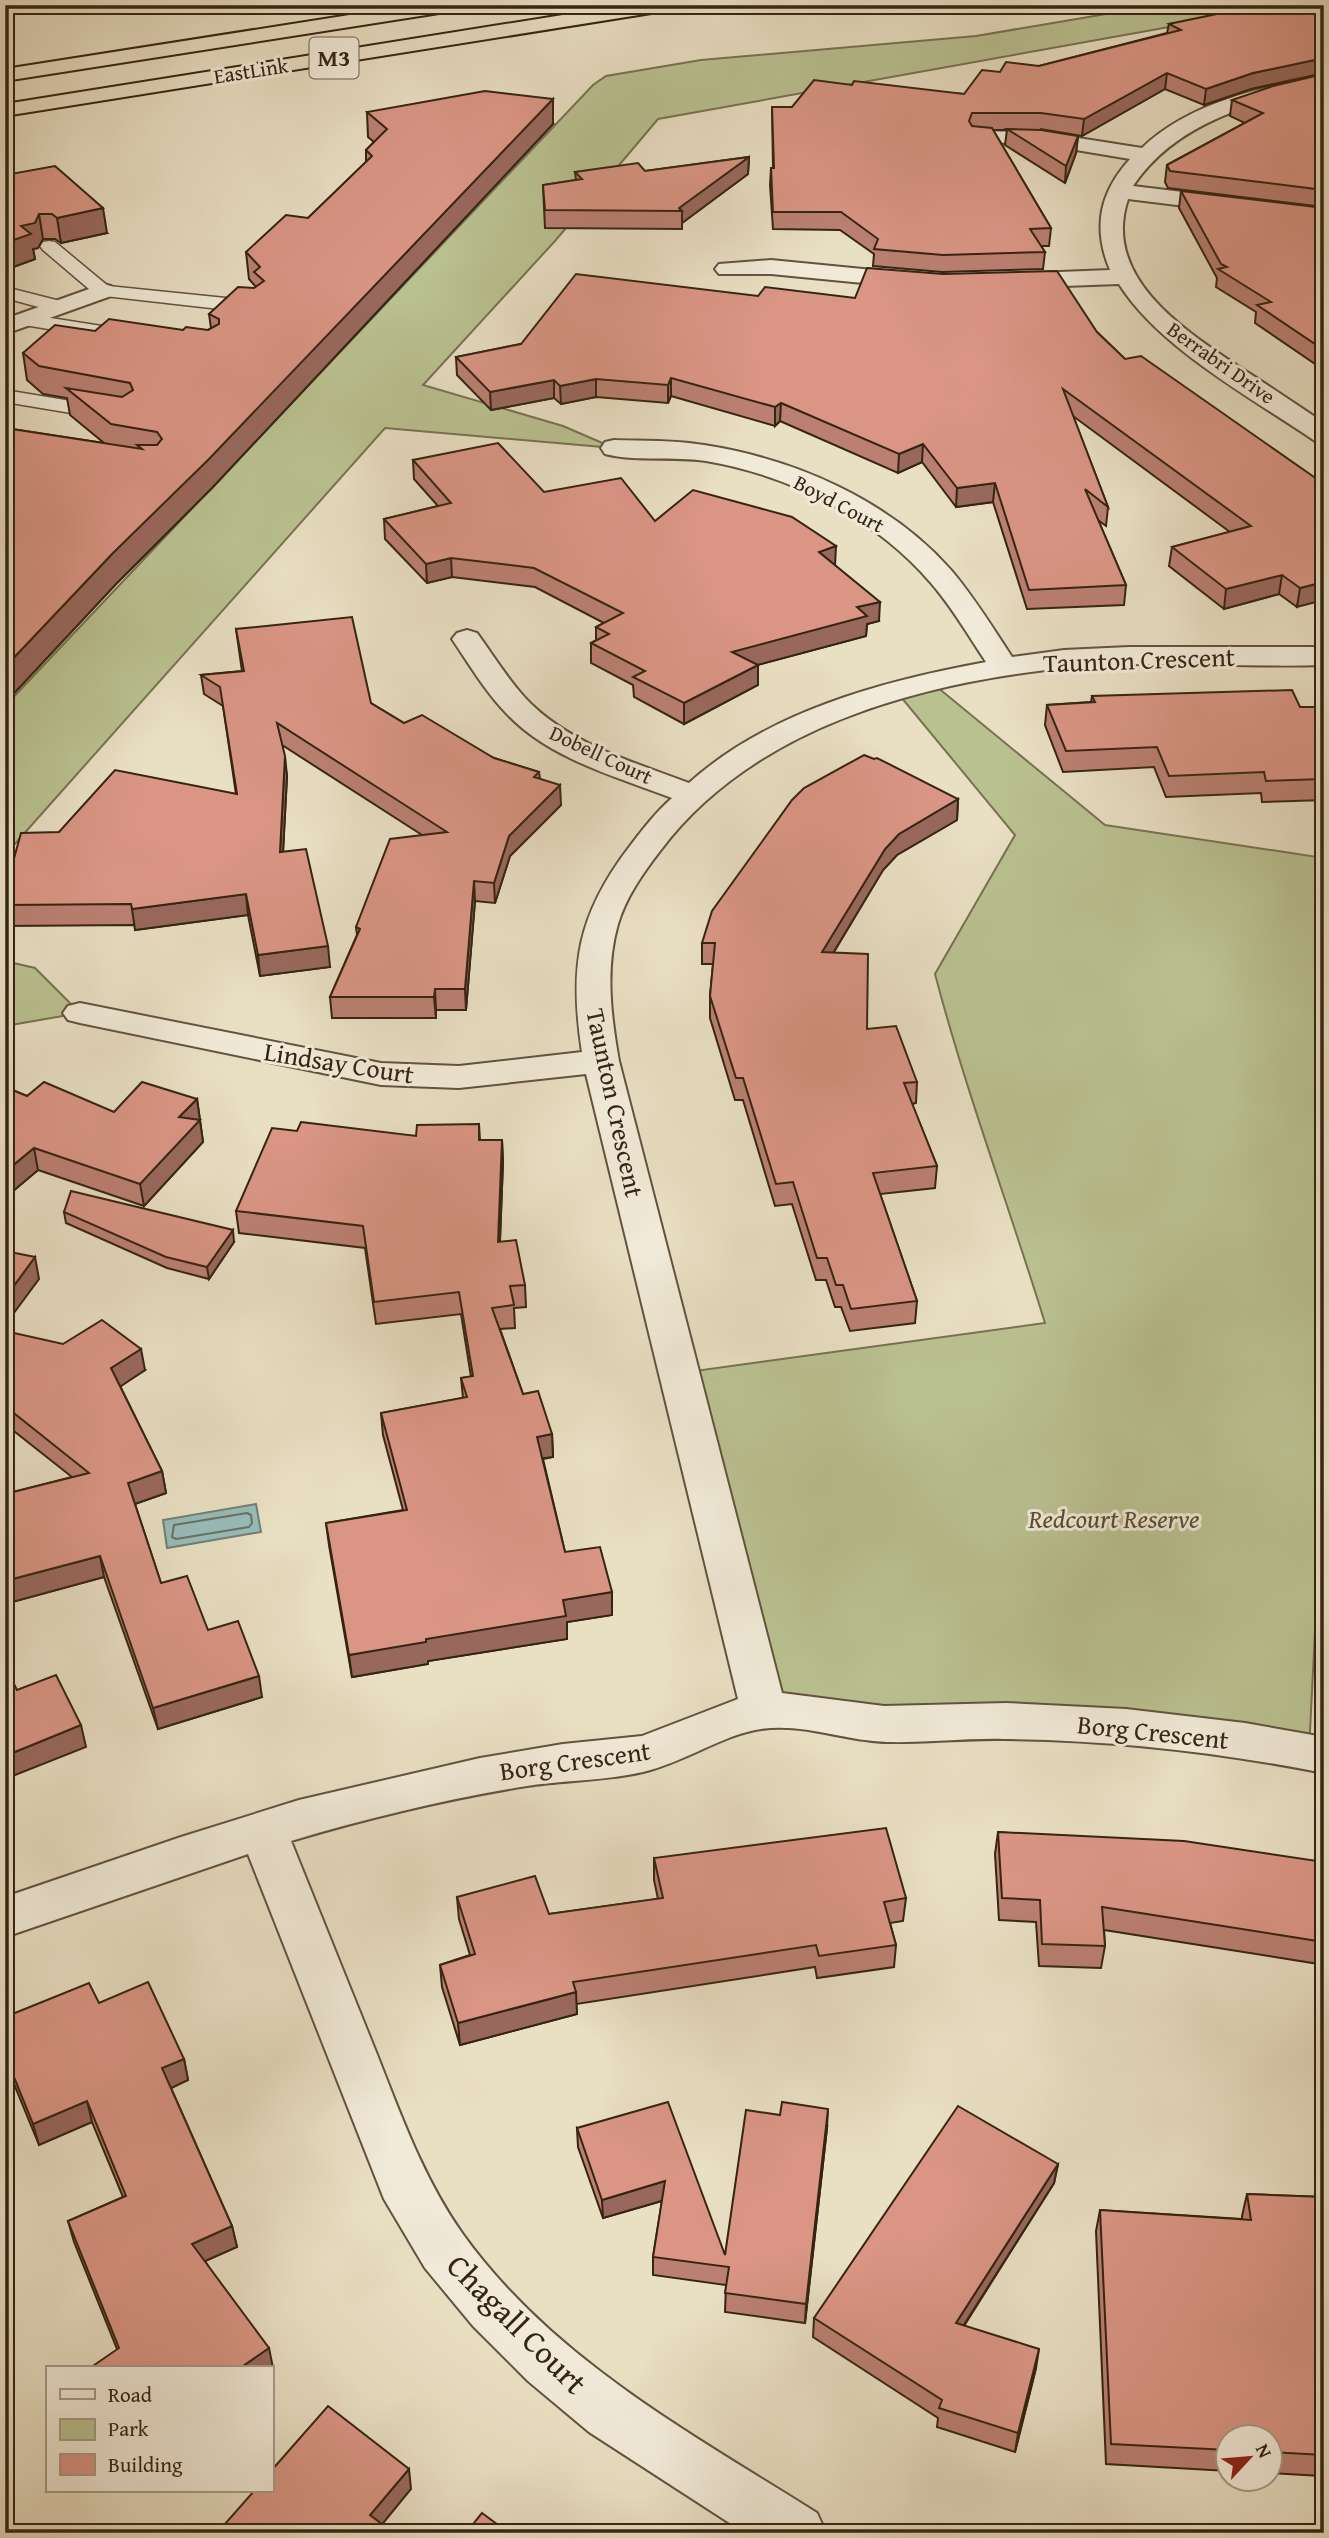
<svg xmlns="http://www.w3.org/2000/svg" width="1329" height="2538" font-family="'Gentium Book Plus',serif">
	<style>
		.green { fill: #bac191; stroke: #787252; stroke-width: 2 }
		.water { fill: #98bcb9; stroke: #707f77; stroke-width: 2 }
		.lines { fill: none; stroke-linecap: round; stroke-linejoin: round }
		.shore { stroke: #667066; stroke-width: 2 }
		.service-casing { stroke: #62533f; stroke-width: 3 }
		.minor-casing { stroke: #62533f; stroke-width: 4 }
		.motorway-casing { stroke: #352413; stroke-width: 4 }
		.service { fill: #f1ead8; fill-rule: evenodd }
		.minor { fill: #f1ead8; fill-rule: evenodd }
		.motorway { fill: #e9dfc3; fill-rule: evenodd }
		.wall { fill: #bb8072; stroke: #352413; stroke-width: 2 }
		.shaded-wall { fill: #99685d; stroke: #352413; stroke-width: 2 }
		.building { fill: #da9585; stroke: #352413; stroke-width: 2 }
		.labels { text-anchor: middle; stroke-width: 6; stroke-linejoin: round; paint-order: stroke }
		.far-street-label { font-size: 21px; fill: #352413; stroke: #f1ead8 }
		.shield { fill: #f1ead8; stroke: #6d5f4e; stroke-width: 2 }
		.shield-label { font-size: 24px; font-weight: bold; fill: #352413 }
		.street-label { font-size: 26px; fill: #352413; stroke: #f1ead8 }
		.park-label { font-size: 26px; font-style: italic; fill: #564b32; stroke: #f1ead8 }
		.near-street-label { font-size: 32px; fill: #352413; stroke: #f1ead8 }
	</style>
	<rect width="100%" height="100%" fill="#e9dfc3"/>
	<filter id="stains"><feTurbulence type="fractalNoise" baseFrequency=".00286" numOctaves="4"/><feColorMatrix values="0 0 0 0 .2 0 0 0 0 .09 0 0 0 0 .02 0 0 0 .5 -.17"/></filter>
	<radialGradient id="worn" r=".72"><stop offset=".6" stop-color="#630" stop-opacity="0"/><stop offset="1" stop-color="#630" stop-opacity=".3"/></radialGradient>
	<!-- green -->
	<g class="green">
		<polygon points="1159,5 1291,5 658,119 555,241 423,385 563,426 614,448 385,428 5,855 5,706 593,85 606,76 701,60 976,36"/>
		<path d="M 931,682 L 1105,825 L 1324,858 L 1324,1548 L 1319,1550 L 1309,1752 L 764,1711 L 680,1373 L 1045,1323 C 1009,1206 966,1092 935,974 L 1015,835 L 896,691 Z"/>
		<polygon points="5,961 35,968 80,1013 5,1026"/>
	</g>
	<!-- water -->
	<polygon class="water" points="256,1504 261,1532 167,1548 163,1520"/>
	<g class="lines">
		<!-- shore -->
		<polygon class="shore" points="247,1513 251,1515 252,1523 249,1527 176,1539 172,1537 174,1525"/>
		<!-- service casing -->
		<g class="service-casing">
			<g id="service">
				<polygon points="49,241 55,242 108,286 255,301 264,307 255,313 96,295 43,250 40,246 43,242"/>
				<polygon points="5,287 68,303 70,307 61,313 5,298"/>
				<polygon points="25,314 134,331 143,337 134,343 18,324 16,320 18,316"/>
				<polygon points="5,390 107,407 114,409 117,413 114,417 107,419 5,402"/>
			</g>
		</g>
		<!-- minor casing -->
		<g class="minor-casing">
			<g id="minor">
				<path d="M 1324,75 L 1324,87 C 1253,102 1176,122 1133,186 L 1324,209 L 1324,223 L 1128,199 C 1101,279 1187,332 1244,370 C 1271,387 1297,405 1324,423 L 1324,443 L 1315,441 C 1252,398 1159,348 1119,284 L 1009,288 L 1001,286 L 997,281 L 1001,276 L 1009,274 L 1110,270 C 1092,227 1100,192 1130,159 L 1040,144 L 981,142 L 973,141 L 970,136 L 973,131 L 1040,132 L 1142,148 C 1190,102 1261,88 1324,75 Z"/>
				<polygon points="771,260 914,274 922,276 926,281 922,286 914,288 771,274 719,274 715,269 719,264"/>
				<polygon points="103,284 111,286 115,291 111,296 5,334 5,319"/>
				<path d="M 614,440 C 644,441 674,440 704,445 C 795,459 889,500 951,570 C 974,597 993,628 1012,657 L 1064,650 L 1129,647 L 1324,647 L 1324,665 C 1237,668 1150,659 1064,668 C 918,683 752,728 660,851 C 643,873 626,897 618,924 C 605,969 611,1016 619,1061 L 782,1693 L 884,1706 L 1006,1703 L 1126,1709 L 1245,1723 L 1324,1737 L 1324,1773 C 1218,1752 1111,1740 1004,1739 C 965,1738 926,1743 887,1742 C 845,1741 804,1723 761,1729 C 724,1734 683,1763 643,1772 C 605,1781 565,1780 527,1786 C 447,1799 368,1818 291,1841 C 320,1913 349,1985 378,2057 C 402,2118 424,2179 462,2233 C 551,2358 690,2433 817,2513 L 826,2533 L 745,2533 L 589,2432 L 528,2381 L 473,2326 L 425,2268 L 384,2199 L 248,1854 L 5,1937 L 5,1897 L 181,1837 L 299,1800 L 480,1758 L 563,1744 L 642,1736 L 738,1699 L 586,1074 L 459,1088 L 381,1085 L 80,1023 L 68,1020 L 63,1013 L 68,1006 L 80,1003 L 381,1063 L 459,1066 L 582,1052 C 569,967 577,915 630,846 C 643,829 656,812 672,798 C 615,776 549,759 506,713 C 485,691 469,664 452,639 L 457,633 L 467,630 L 477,633 C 494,656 509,682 530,703 C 573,745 633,762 689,783 C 769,711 883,681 986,662 C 968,635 952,607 931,583 C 876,518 789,475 706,461 C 673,456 637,462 605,454 L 601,448 L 605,442 Z"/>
			</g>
		</g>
		<!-- motorway casing -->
		<g class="motorway-casing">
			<g id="motorway">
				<polygon points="413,5 462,5 452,11 5,81 5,69"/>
				<polygon points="625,5 674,5 664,11 5,116 5,104"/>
			</g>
		</g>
		<!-- service -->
		<use href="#service" class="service"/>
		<!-- minor -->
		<use href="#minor" class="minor"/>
		<!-- motorway -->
		<use href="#motorway" class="motorway"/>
	</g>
	<!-- wall -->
	<g class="wall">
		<polygon points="1324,5 1324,73 1251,89 1204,105 1165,89 1082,136 1040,129 1078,136 1076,153 1065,183 1005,145 1007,130 993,130 1051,228 1049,246 1041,246 1045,252 1043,269 942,272 873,266 874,254 840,230 773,229 770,185 771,168 773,168 772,107 792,107 852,85 964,94 1000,72 1039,66 1167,33 1169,24"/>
		<polygon points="1324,74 1324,207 1168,188 1165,182 1167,165 1245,123 1230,116 1232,100"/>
		<polygon points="367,112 553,124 212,488 116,584 5,703 5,428 104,443 70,415 67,398 43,394 27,380 23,353 95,331 208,330 211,328 209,314 256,287 249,279 246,252 308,218 366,162 366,150 374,142 368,137"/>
		<polygon points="749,157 748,174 682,223 682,229 545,228 543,185 576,180 575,172 645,171"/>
		<polygon points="5,175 107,233 61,243 55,239 43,239 38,248 33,249 35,259 5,270"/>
		<polygon points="1181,191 1324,208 1324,370 1255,323 1256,312 1216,287 1217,278 1179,208"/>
		<polygon points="758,296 1097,332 1125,359 1324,484 1297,607 1279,594 1224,609 1169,566 1172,547 1230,532 1073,416 1108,507 1106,526 1098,520 1126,585 1124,605 1027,609 993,502 956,507 922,462 898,473 780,421 775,426 671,396 668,403 596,397 561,404 554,398 491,410 457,375 456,357"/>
		<polygon points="413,460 544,492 655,521 835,565 879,621 867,624 866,636 757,665 758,665 758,685 684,724 634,697 633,685 591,663 591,643 596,640 596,627 604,623 535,587 452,577 427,583 385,539 384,519 438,506 414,479"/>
		<polygon points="236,629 371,703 404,723 494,758 539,772 540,779 561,805 510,856 495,903 475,901 466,1010 436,1010 436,1018 332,1018 330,997 357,935 356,927 422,835 282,745 287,776 283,852 330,967 260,976 248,915 135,930 135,925 5,926 5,891 59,832 236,794 223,706 204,694 201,675 242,671"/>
		<polygon points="1092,696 1300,707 1324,707 1324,800 1262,802 1261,793 1166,797 1154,767 1063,772 1045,725 1047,705 1091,702"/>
		<polygon points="958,799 957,820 897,855 883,870 834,952 867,1029 917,1082 916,1103 912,1104 937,1166 935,1188 880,1194 917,1301 915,1323 850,1331 841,1307 835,1307 826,1280 816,1280 792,1204 775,1206 743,1100 735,1100 710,1018 710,996 713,964 702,964 702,943"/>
		<polygon points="5,1087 27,1096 114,1112 197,1099 203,1142 144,1206 38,1170 6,1197"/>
		<polygon points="479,1124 480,1140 502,1140 503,1162 500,1242 525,1285 526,1307 514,1308 515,1328 500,1329 523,1394 552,1434 553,1457 543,1459 565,1552 612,1592 612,1615 567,1622 567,1639 428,1661 428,1664 352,1677 329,1545 326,1523 403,1510 383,1435 381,1413 463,1398 461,1378 471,1377 461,1314 376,1324 365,1248 239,1233 236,1211 297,1131 416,1136"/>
		<polygon points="64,1212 234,1242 209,1279 167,1268 66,1223"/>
		<polygon points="5,1331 145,1370 120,1386 162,1471 166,1493 135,1504 161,1583 208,1630 262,1697 158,1729 104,1577 5,1604 5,1494 72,1477 5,1424"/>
		<polygon points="998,1832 1324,1862 1324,1946 1319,1964 1104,1930 1105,1946 1101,1968 1039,1966 1036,1922 999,1920 995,1854"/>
		<polygon points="654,1858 906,1898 903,1921 890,1923 896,1945 894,1967 817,1978 815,1967 576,2004 577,2014 460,2045 442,1987 440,1965 470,1955 459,1919 457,1897 549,1914 658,1899 654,1880"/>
		<polygon points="99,2003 184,2059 188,2080 171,2088 232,2226 237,2247 205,2261 273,2368 117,2349 74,2242 68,2221 123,2197 92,2122 39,2145 5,2062 5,2017"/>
		<polygon points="577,2128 725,2255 827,2128 805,2323 725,2312 726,2285 653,2275 653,2257 662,2201 603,2218 578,2147"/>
		<polygon points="1058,2164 1054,2183 964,2326 1036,2368 1015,2452 937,2427 938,2418 813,2337 814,2318"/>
		<polygon points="1247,2194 1324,2197 1324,2489 1323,2489 1321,2476 1270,2473 1270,2437 1228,2437 1228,2471 1106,2464 1096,2231 1100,2210 1242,2219 1242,2216"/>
	</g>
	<!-- shaded-wall -->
	<g class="shaded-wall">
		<polygon points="1324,58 1324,73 1251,89 1204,105 1206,89 1253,73"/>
		<polygon points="1167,73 1165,89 1082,136 1084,119"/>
		<polygon points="553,99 553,124 212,488 116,584 5,703 5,667 112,554"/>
		<polygon points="1078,136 1076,153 1065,183 1066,166"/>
		<polygon points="749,157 748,174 682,223 682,211 679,208"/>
		<polygon points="103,208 107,233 61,243 57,218"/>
		<polygon points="39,214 43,239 38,248 33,249 35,259 5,270 5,243 21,226"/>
		<polygon points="671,378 671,396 668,403 668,385"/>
		<polygon points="596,379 596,397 561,404 560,386"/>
		<polygon points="554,380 554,398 491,410 490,392"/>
		<polygon points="781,403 780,421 775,426 775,407"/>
		<polygon points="923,444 922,462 898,473 899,454"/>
		<polygon points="995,483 993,502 956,507 957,488"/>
		<polygon points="836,546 835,566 819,552"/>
		<polygon points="451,558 452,577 427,583 426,564"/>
		<polygon points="1282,575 1279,594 1224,609 1226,589"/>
		<polygon points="1324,582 1324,600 1297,607 1300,588"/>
		<polygon points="880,602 879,621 867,624 866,636 731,672 732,652 857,607"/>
		<polygon points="758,665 758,685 684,724 684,703"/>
		<polygon points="285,756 287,776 282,872 280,852"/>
		<polygon points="560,785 561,805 510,856 495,903 494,883 509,836"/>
		<polygon points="958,799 957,820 897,855 883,870 821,973 822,952 885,849 899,834"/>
		<polygon points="474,881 475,901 466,1010 465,989"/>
		<polygon points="246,894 248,915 135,930 132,909"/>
		<polygon points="328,946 330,967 260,976 258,955"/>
		<polygon points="435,989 436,1010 436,1018 434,997"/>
		<polygon points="197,1099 203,1142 144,1206 140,1184 179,1117"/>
		<polygon points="502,1140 503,1162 499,1264 498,1242"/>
		<polygon points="34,1148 38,1170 6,1197 5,1172"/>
		<polygon points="233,1230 234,1242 209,1279 207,1267"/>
		<polygon points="35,1257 39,1279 5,1325 5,1298"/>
		<polygon points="141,1349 145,1370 115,1390 111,1368"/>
		<polygon points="552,1434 553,1457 538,1459 537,1437"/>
		<polygon points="162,1471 166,1493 132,1505 128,1483"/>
		<polygon points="100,1556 104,1577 5,1604 5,1581"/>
		<polygon points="612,1592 612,1615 567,1622 567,1639 428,1661 428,1664 352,1677 349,1655 426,1639 563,1600"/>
		<polygon points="259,1676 262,1697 158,1729 153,1708"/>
		<polygon points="81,1725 86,1747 5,1779 5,1756"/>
		<polygon points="576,1992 577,2014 460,2045 458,2023"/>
		<polygon points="184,2059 188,2080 167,2090 162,2068"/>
		<polygon points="87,2101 92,2122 39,2145 33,2124"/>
		<polygon points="828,2109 827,2128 805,2323 806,2304"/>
		<polygon points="1058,2164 1054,2183 953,2342 956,2323"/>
		<polygon points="665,2181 665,2200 603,2218 602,2200"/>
		<polygon points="232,2226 237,2247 196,2265 192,2244"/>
		<polygon points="269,2348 273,2368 271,2370 271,2368 240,2368"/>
		<polygon points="1039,2349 1036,2368 1015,2452 1018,2433"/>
		<polygon points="409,2469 411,2489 375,2533 370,2515"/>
	</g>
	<!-- building -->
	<g class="building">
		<polygon points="1260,5 1324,5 1324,58 1253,73 1206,89 1167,73 1084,119 1041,113 972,113 969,121 972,126 992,128 1051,228 1030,229 1045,252 943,255 874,249 878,239 841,212 773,212 771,168 774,168 772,107 792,107 814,80 852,85 854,81 964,94 982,70 1000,72 1006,62 1039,66 1181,30 1169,24"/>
		<polygon points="1324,74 1324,190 1170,171 1167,165 1263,113 1232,100 1273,86"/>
		<polygon points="485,91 553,99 209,459 112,554 5,667 5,428 142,449 137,445 157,445 162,439 157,432 111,424 66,388 122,397 133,390 130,383 39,366 23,353 55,325 95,331 109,319 183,330 186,327 208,330 219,324 219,319 209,314 238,287 254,288 264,281 254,272 260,267 246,252 286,215 308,218 372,156 366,150 387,129 367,112"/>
		<polygon points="1007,129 1041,130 1078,136 1066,166"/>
		<polygon points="749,157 679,208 682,211 545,210 543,185 582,179 575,172 638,163 645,171"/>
		<polygon points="55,166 103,208 57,218 52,214 39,214 35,223 21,226 31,234 5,243 5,175"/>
		<polygon points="1181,191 1324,208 1324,350 1257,305 1271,302 1218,269 1227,267 1221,264"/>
		<polygon points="867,268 943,274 1057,271 1097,332 1125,359 1141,356 1324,484 1324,582 1300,588 1282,575 1226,589 1172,547 1251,526 1063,389 1108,507 1085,489 1126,585 1029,590 995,483 957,488 923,444 899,454 781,403 775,407 671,378 668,385 596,379 560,386 554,380 490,392 456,357 521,344 576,274 758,296 765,287 855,298"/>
		<polygon points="498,443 544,492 621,478 655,521 693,490 792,517 836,546 819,552 880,602 857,607 867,616 732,652 758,665 684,703 633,677 645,671 591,643 609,634 596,627 623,613 534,568 451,558 426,564 384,519 451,503 413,460"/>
		<polygon points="352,617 371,703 404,723 422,715 494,758 539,772 534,777 560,785 509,836 494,883 474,881 465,989 435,989 434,997 330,997 360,929 356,927 390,839 447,832 277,723 285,756 280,852 306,849 328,946 258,955 246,894 132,909 131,904 5,905 5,891 21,833 59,832 115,770 237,794 220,687 201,675 244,671 236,629"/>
		<polygon points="1292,690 1300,707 1324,707 1324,779 1266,781 1264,772 1169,776 1157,747 1066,751 1047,705 1095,702 1092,696"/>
		<polygon points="864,755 874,759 877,758 958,799 899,834 885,849 822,952 868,954 867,1029 896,1026 917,1082 904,1083 937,1166 873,1173 917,1301 851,1309 843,1285 836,1285 827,1258 817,1258 793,1182 776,1184 743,1078 736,1078 710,996 715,943 702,943 712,911 792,800 804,788"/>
		<polygon points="44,1082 114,1112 142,1082 197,1099 179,1117 200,1120 140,1184 34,1148 5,1172 5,1087 27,1096"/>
		<polygon points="301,1122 416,1136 417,1125 479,1124 479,1140 502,1140 498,1242 516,1240 525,1285 510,1286 514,1305 492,1308 523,1394 538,1391 552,1434 537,1437 565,1552 600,1547 612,1592 563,1600 566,1616 426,1639 426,1642 349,1655 326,1523 407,1510 381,1413 467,1397 461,1378 473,1376 459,1292 374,1302 363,1226 236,1211 272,1128 297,1131"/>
		<polygon points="71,1191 233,1230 207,1267 166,1257 64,1212"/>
		<polygon points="5,1251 35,1257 5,1298"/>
		<polygon points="102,1320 141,1349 111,1368 162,1471 128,1483 161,1583 187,1576 208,1630 238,1621 259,1676 153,1708 100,1556 5,1581 5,1494 89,1473 5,1406 5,1331 63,1344"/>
		<polygon points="5,1666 17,1690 56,1675 81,1725 5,1756"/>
		<polygon points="886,1828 906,1898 884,1902 896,1945 819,1956 816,1945 573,1982 576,1992 458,2023 440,1965 475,1954 457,1897 535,1876 549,1914 663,1898 654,1858"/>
		<polygon points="998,1832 1184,1841 1324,1862 1324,1942 1102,1907 1105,1946 1042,1944 1040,1900 1002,1898"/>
		<polygon points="148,1982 184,2059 162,2068 232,2226 192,2244 269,2348 240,2368 90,2368 119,2348 68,2221 126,2196 87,2101 33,2124 5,2055 5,2017 89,1983 99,2003"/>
		<polygon points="668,2102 725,2255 746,2110 780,2115 782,2102 828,2109 806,2304 725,2293 729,2267 653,2257 665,2181 602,2200 577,2128"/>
		<polygon points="958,2106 1058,2164 956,2323 1039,2349 1018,2433 939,2408 942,2400 814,2318"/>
		<polygon points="1247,2194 1324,2197 1324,2455 1270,2452 1270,2437 1228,2437 1228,2450 1111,2444 1100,2210 1251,2220"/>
		<polygon points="328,2406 409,2469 370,2515 394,2533 217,2533 254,2491 271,2491 271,2471"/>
		<polygon points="482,2513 509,2533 466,2533"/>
	</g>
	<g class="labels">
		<!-- far-street labels -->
		<g class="far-street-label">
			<text transform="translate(251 71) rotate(-9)" y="7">EastLink</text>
			<text transform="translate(1221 363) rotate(35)" y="7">Berrabri Drive</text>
			<text transform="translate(839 504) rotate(28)" y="7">Boyd Court</text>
			<text transform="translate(601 755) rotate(25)" y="7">Dobell Court</text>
		</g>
		<!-- shield labels -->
		<rect class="shield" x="309.5" y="37.5" width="49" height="41" rx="5"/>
		<g class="shield-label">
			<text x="334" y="66">M3</text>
		</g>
		<!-- street labels -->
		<g class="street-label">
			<text transform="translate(1139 660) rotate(-2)" y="9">Taunton Crescent</text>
			<text transform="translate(339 1063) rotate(9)" y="9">Lindsay Court</text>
			<text transform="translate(615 1103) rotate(78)" y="9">Taunton Crescent</text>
			<text transform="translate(1153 1732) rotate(6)" y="9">Borg Crescent</text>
			<text transform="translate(575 1761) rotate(-8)" y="9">Borg Crescent</text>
		</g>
		<!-- park labels -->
		<g class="park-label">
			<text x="1114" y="1528">Redcourt Reserve</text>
		</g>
		<!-- near-street labels -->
		<g class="near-street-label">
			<text transform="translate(517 2324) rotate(45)" y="11">Chagall Court</text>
		</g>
	</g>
	<!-- margin -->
	<rect width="1329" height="2538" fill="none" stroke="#e9dfc3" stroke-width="28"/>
	<rect x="7" y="7" width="1315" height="2524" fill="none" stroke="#352413" stroke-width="3.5"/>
	<rect x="14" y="14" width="1301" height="2510" fill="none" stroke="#352413" stroke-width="2"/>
	<!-- legend -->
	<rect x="46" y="2366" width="228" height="126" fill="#f1ead8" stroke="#a69b89" stroke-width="2"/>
	<rect x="60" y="2389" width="35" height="10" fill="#f1ead8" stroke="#a69b89" stroke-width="2"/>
	<text x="108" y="2402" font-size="21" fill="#352413">Road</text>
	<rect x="60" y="2419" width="35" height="21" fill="#bac191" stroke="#a69b89" stroke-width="2"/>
	<text x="108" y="2436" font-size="21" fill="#352413">Park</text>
	<rect x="60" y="2454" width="35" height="21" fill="#da9585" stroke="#a69b89" stroke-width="2"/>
	<text x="108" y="2472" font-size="21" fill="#352413">Building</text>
	<!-- north arrow -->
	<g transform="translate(1249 2458) rotate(64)"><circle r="33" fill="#f1ead8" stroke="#a69b89" stroke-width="2"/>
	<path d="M0-5L12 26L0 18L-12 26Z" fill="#8f2418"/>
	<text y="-10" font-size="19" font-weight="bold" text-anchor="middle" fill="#352413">N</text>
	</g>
	<rect width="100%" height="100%" filter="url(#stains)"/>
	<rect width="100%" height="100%" fill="url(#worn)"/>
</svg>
